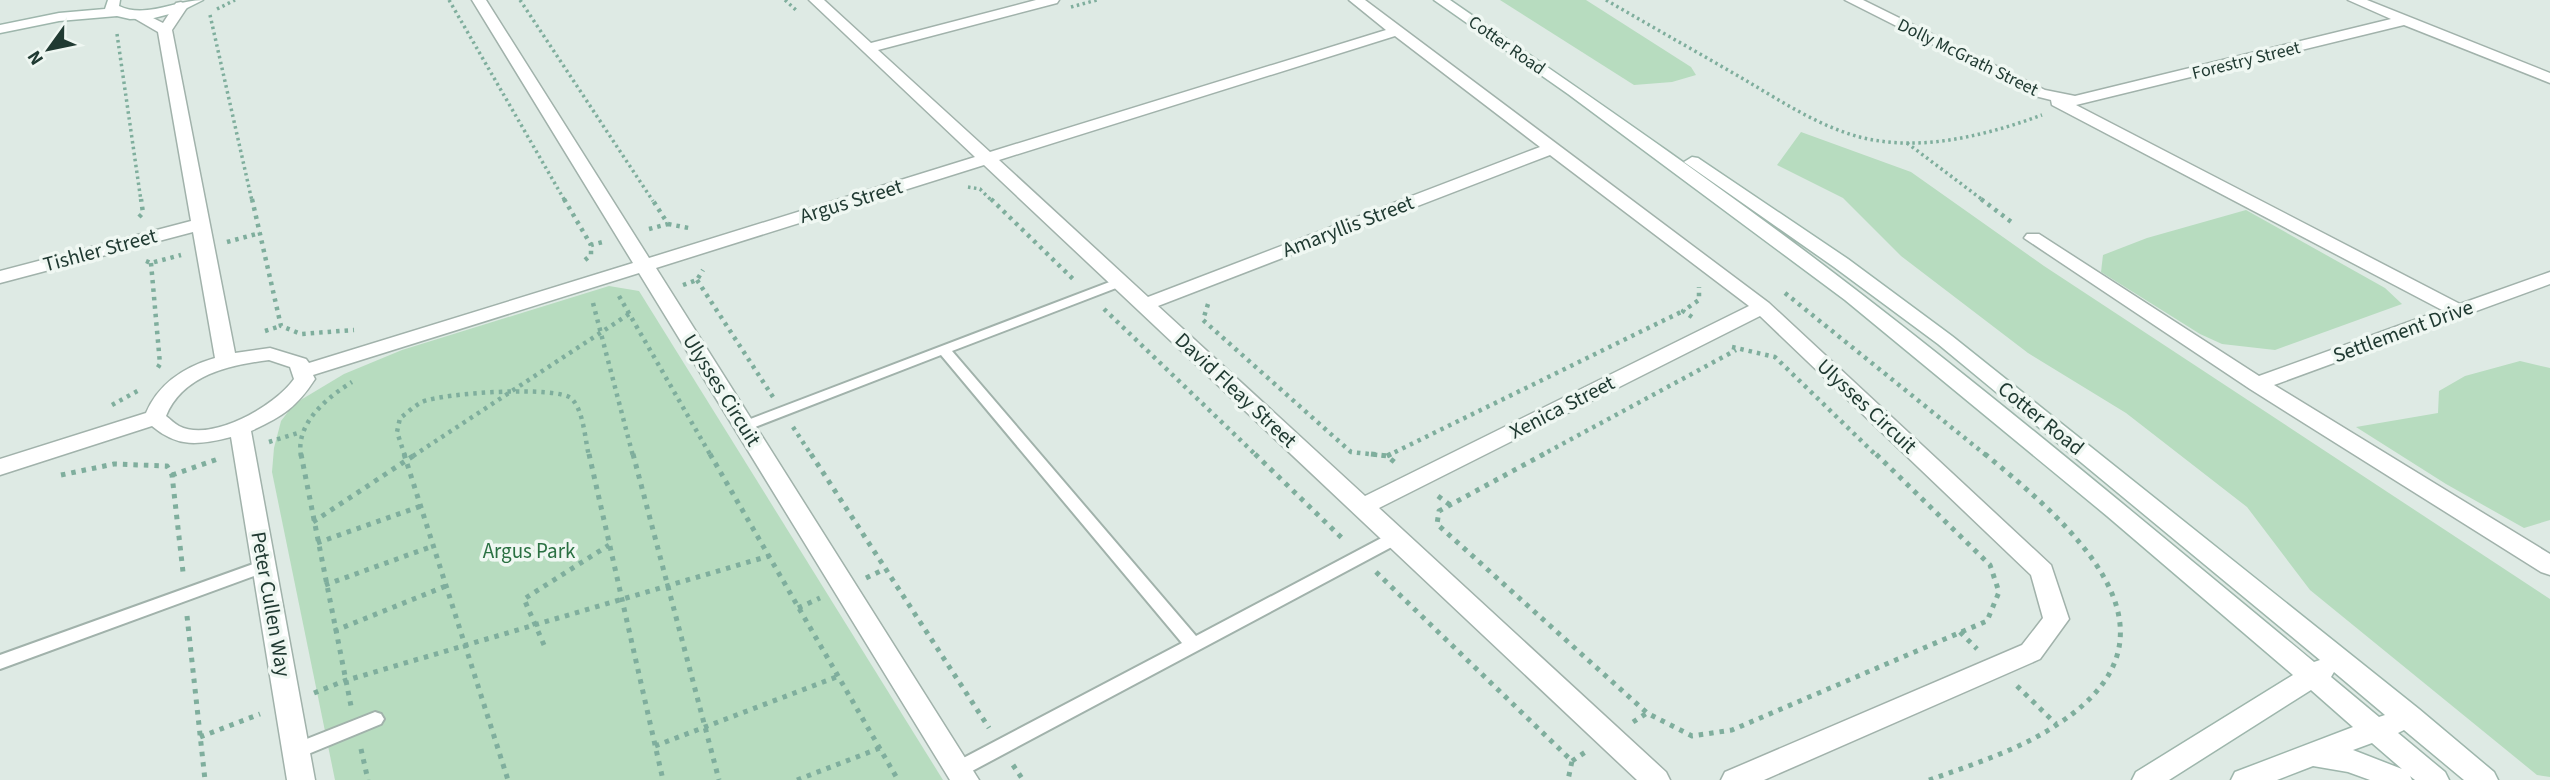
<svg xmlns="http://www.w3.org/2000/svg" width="2550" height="780" font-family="'Source Sans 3',sans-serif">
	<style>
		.green { fill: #b7dcbf }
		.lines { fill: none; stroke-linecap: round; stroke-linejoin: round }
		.lane-casing { stroke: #a1b2ab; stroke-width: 4 }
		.street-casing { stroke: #a1b2ab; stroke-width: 3 }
		.secondary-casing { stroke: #9eb6ac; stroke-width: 3 }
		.path-far2 { stroke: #7fae9d; stroke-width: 3.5; stroke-dasharray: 2.5 3.5; stroke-linecap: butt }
		.path-far1 { stroke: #7fae9d; stroke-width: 4.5; stroke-dasharray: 3.5 5; stroke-linecap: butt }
		.path { stroke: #7fae9d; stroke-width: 5; stroke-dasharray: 4.5 6; stroke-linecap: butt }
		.lane { fill: #fff; fill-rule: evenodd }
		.street { fill: #fff; fill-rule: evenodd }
		.secondary { fill: #fff; fill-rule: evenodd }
		.labels { text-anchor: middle; stroke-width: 7; stroke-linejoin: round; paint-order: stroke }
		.far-street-label { font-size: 18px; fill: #203a32; stroke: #eff7f2 }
		.street-label { font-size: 21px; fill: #203a32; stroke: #eff7f2 }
		.park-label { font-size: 21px; fill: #2a7042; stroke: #eff7f2 }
	</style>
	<rect width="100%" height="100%" fill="#deeae4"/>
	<!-- green -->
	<g class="green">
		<polygon points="1500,0 1586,0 1691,67 1696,75 1672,82 1634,85"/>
		<polygon points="1801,132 1911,172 2044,266 2550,599 2550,777 2537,775 2310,590 2247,507 2126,413 2028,353 1901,256 1843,198 1777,165"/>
		<polygon points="2246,210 2385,288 2402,304 2275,350 2222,344 2200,334 2101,272 2103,255 2147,238"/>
		<polygon points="609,286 639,291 943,780 335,780 272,472 274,448 281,421 294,404 344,374 402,350"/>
		<polygon points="2520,361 2550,368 2550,520 2524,528 2446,484 2356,427 2438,413 2439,391 2465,376"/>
	</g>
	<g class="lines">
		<!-- lane casing -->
		<g class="lane-casing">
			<g id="lane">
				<polygon points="1120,278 1124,279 1126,282 1124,285 952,351 1196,636 1389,534 1401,534 1403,538 1401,542 959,778 952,776 950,770 952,764 1182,643 941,355 750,429 745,431 738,426 740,423"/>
				<polygon points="264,560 270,562 272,566 270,570 0,669 0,655"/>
				<polygon points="375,712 381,714 384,719 381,724 296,759 289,756 287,751 289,746"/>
			</g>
		</g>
		<!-- street casing -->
		<g class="street-casing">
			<g id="street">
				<path d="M 472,0 L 486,0 L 649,258 L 975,157 L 809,0 L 824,0 L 871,43 L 1036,0 L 1059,0 L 1057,3 L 878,50 L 990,152 L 1386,30 L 1349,0 L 1365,0 L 1769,303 L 2051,565 L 2069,619 L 2040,659 L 1764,780 L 1721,780 L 1725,772 L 2022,645 L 2043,618 L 2031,575 L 1760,316 L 1379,508 L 1666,772 L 1670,780 L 1637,780 L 984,165 L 656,268 L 979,780 L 950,780 L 639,273 L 313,375 L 315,379 C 296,408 283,416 251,431 L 315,780 L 287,780 L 231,437 C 199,445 178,448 152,426 L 0,475 L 0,459 L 146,413 C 159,383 184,367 215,358 L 193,232 L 0,283 L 0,271 L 191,221 L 158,32 L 127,14 L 129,11 L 139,11 L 163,23 L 176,3 L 181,2 L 188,6 L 172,30 L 235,353 L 270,348 L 306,359 L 309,363 L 633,263 ZM 1395,36 L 1540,147 L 1148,297 L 999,160 ZM 1550,155 L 1749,306 L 1365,496 L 1158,306 ZM 269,360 L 290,367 L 294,379 C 276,405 212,443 179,426 C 175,424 170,419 166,416 C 183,375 229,365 269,360 Z"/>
				<polygon points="1845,0 1863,0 2045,90 2075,96 2391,19 2348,0 2367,0 2550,73 2550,83 2404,25 2076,105 2460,304 2550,272 2550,284 2274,385 2550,554 2550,575 2541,572 2250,389 2024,238 2027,234 2039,234 2259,376 2442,310 2052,105 2051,100 2035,96"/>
			</g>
		</g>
		<!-- secondary casing -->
		<g class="secondary-casing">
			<g id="secondary">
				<path d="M 108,0 L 120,0 L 119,6 C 145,19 176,0 203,0 L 181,11 L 154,18 L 130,19 L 117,16 L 59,21 L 0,33 L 0,25 L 59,13 L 105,9 Z"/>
				<path d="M 1434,0 L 1450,0 C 1588,95 1727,190 1860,293 C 2014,412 2164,538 2314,662 L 2320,660 L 1938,344 L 1834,267 L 1684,162 L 1692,157 L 1698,158 L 1848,259 L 1952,336 L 2419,709 L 2494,772 L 2498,780 L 2464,780 L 2404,730 L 2398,733 L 2445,772 L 2449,780 L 2415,780 L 2410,776 L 2412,780 L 2370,780 L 2348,772 L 2313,766 L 2277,780 L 2231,780 L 2235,772 L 2353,727 L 2311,690 L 2169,780 L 2132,780 L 2136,772 L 2293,675 L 2107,516 L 1845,300 L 1568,94 ZM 2334,672 L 2385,715 L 2379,717 L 2331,677 ZM 2372,743 L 2402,769 L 2353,750 Z"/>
			</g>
		</g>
		<!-- path-far2 -->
		<g class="path-far2">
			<polyline points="449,0 565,201"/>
			<polyline points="520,0 653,201"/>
			<polyline points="785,0 797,11"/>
			<path d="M 1606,0 C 1652,27 1699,53 1745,80 C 1786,104 1832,135 1880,141 C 1933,149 1993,133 2042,115"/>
			<polyline points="1071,7 1097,0"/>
			<polyline points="217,9 235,0"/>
			<polyline points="210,15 252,201"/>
			<polyline points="117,34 141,201"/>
			<polyline points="1907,143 1984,201"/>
			<polyline points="968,187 980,189 992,201"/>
		</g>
		<!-- path-far1 -->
		<g class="path-far1">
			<polyline points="252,199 281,326 301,334 354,330"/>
			<polyline points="564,199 591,245"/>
			<polyline points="991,199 1073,279"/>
			<polyline points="1981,199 2014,224"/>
			<polyline points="139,217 143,213 141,199"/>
			<polyline points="668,224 689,228"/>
			<polyline points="649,229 668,224 652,199"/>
			<polyline points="227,242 260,233"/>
			<polyline points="585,260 591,255 591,245 603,242"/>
			<polyline points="146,261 151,263 181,255"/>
			<polyline points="151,263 160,364 157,369"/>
			<polyline points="697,280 773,397"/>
			<polyline points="683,285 697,280 703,270"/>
			<polyline points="1785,293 1987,456"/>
			<polyline points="619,296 711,456"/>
			<polyline points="593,303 633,456"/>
			<polyline points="1208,304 1203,320 1351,452 1387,456"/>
			<polyline points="1104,309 1257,456"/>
			<polyline points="1692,317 1683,311 1699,300 1699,287"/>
			<polyline points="265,331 281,326"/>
			<polyline points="1732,347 1775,357 1877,456"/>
			<polyline points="112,405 141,389"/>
			<polyline points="793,427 812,456"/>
			<polyline points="269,442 301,432"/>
			<path d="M 301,456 C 295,423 328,397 352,382"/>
			<path d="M 405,456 L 397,432 L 400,418 C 407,413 414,406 422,402 C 441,393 558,385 572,399 C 584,412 585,440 589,456"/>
			<polyline points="413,456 629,314"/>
			<polyline points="1387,456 1683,311"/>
			<polyline points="1540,456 1736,350"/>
		</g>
		<!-- path -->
		<g class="path">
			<polyline points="301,454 351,706"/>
			<polyline points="404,454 508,780"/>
			<polyline points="589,454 663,780"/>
			<polyline points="633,454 719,780"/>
			<polyline points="710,454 898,780"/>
			<polyline points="811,454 989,728"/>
			<polyline points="1255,454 1345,541"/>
			<polyline points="1371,454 1387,456 1398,465"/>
			<polyline points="1544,454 1439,511 1437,524 1647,713 1692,736 1732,730 1987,621 1999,592 1990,565 1876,454"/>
			<polyline points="1387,456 1391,454"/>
			<polyline points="61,475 114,464 167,466 172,475 183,572"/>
			<polyline points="172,475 221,458"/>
			<polyline points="1438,496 1450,505"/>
			<polyline points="313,522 416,454"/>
			<polyline points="317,543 421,506"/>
			<polyline points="1376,572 1572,761 1568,780"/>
			<polyline points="866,578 885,569"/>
			<polyline points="325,585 433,546"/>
			<polyline points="798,608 820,598"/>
			<polyline points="187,616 205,780"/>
			<polyline points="334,631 446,586"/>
			<polyline points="1960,632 1977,649"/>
			<polyline points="544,645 524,599 609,545"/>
			<polyline points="2017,686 2056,724"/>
			<polyline points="314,693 344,681 769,556"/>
			<polyline points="1633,722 1647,713"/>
			<polyline points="200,737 260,714"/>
			<polyline points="655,746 839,676"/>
			<polyline points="361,749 368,780"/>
			<polyline points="1572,761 1587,751"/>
			<polyline points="1013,765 1023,780"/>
			<polyline points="797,780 880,748"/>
			<path d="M 1929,780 C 1974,764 2022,749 2061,722 C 2198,630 2066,521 1985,454"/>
		</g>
		<!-- lane -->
		<use href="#lane" class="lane"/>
		<!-- street -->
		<use href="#street" class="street"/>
		<!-- secondary -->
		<use href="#secondary" class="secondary"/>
	</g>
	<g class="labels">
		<!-- far-street labels -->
		<g class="far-street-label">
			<text transform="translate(1507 45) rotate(35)" y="6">Cotter Road</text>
			<text transform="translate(1968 57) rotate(26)" y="6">Dolly McGrath Street</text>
			<text transform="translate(2246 60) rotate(-14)" y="6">Forestry Street</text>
		</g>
		<!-- street labels -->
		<g class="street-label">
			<text transform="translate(851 201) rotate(-17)" y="7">Argus Street</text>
			<text transform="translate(1348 226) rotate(-21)" y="7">Amaryllis Street</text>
			<text transform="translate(100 250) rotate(-15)" y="7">Tishler Street</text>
			<text transform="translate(2403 331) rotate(-20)" y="7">Settlement Drive</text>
			<text transform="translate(722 390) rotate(58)" y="7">Ulysses Circuit</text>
			<text transform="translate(1236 390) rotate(43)" y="7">David Fleay Street</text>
			<text transform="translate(1867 406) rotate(43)" y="7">Ulysses Circuit</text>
			<text transform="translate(1562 407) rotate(-27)" y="7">Xenica Street</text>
			<text transform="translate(2041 418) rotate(39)" y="7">Cotter Road</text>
			<text transform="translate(271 604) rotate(80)" y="7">Peter Cullen Way</text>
		</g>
		<!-- park labels -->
		<g class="park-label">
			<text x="529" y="558">Argus Park</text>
		</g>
	</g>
	<!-- north arrow -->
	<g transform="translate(49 49) rotate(237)" stroke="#eff7f2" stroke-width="5" paint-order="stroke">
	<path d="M0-5L12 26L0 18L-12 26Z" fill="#203a32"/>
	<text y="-10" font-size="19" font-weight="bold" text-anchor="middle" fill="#203a32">N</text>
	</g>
</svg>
